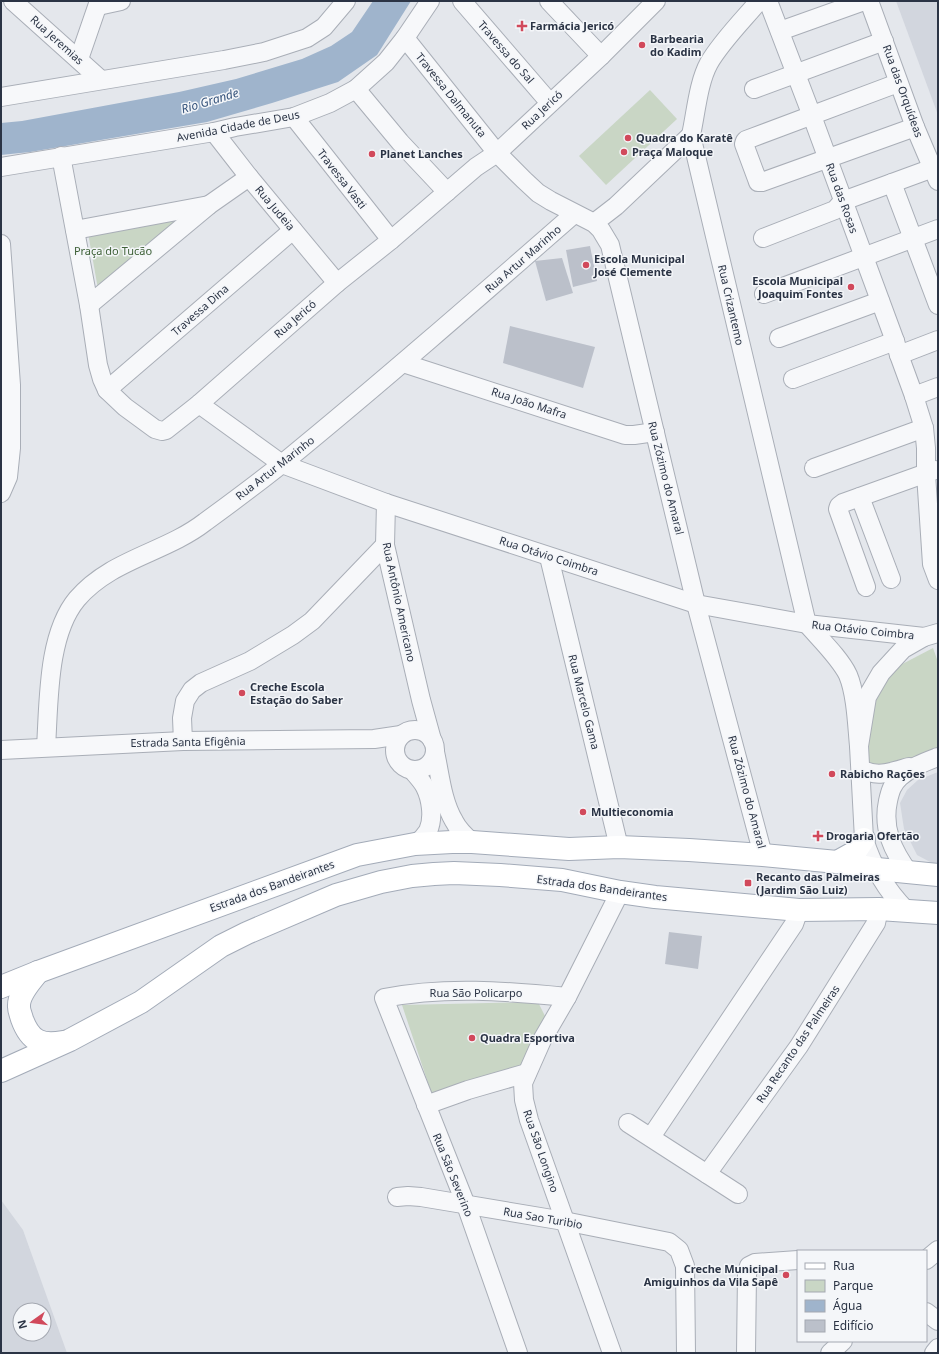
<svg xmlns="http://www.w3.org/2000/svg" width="939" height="1354" font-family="'Noto Sans',sans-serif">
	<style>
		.built { fill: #d2d6de; fill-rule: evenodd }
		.green { fill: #c9d6c5 }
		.water { fill: #9fb4cc }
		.building { fill: #bbc0ca }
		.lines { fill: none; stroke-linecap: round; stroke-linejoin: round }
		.minor-casing { stroke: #a9aeb7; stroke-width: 20 }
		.major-casing { stroke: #a3abb8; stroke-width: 24 }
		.minor { stroke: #f7f8fa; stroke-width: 18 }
		.major { stroke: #fff; stroke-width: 22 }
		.poi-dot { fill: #d1495b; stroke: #f4f6f9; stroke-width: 1.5 }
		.labels { text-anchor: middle; stroke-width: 3; stroke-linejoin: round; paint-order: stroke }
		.poi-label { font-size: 11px; font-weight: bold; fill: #2b3445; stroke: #f4f6f9; text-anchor: start }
		.street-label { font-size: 11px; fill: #2b3445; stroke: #f4f6f9 }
		.park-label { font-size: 11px; fill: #3f6138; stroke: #f4f6f9 }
		.water-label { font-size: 12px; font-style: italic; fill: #34527a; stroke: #f4f6f9 }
	</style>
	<rect width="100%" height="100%" fill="#e4e7ec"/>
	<!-- built -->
	<g class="built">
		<polygon points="896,1 938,1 938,115"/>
		<polygon points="938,772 938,864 932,863 917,855 904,829 900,803 907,790 918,780"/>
		<path d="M 1,1200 L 23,1230 L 67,1353 L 1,1353 ZM 20,1310 L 44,1310 L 44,1334 L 20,1334 Z"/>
	</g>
	<!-- green -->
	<g class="green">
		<polygon points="650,90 677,119 606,185 579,156"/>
		<polygon points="194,216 98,289 88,233"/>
		<polygon points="933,648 938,662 938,753 889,769 864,764 875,695 889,671"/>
		<polygon points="538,1002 545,1016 521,1065 432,1095 402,1005"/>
	</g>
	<!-- water -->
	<polygon class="water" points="373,1 411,1 377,55 338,82 272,103 207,122 30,152 1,155 1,123 22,121 179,92 236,79 302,59 331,46 352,32"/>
	<!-- building -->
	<g class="building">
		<polygon points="590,246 597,281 573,287 566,250"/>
		<polygon points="562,258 573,293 546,301 535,261"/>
		<polygon points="510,326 595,347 583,388 503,363"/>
		<polygon points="669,932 702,936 698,969 665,964"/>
	</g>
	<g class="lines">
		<!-- minor casing -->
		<g class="minor-casing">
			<g id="minor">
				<polyline points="13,1 101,80"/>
				<polyline points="462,1 550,103"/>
				<polyline points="549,1 601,56"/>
				<path d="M 759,1 C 743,20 721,42 709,63 C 698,83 696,113 691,135 L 807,624 C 819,638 840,658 848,675 C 856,694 857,725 859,746"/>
				<polyline points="768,1 812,116 895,341 899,355 914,396 924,428 926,448 926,474 932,564 938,580"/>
				<polyline points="869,1 915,127 938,181"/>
				<polyline points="98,6 121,1"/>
				<polyline points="780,31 864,1"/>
				<polyline points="405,38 497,153 524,180 538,193 551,201 594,223 601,230 610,245 696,604 763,855"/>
				<polyline points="79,59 99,1"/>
				<polyline points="898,83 746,140 745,141 744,144 757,179 758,182 762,182 915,127"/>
				<polyline points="356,89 400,142 447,192"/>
				<polyline points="754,89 884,41"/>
				<polyline points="1,97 224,60 264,52 307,38 324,27 346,1"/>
				<polyline points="294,117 391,240"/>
				<polyline points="214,132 249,177 337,283"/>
				<polyline points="61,156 89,305 98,365 102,379 107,390 125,407 155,429 162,431 166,430 199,404 337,283 391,240 476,167 497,153 601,56 656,1"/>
				<polyline points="1,167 214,132 235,127 294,117 330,103 356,89 386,62 405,38 430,1"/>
				<polyline points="892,183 938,305"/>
				<polyline points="594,223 616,206 691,135"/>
				<polyline points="75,230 209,205"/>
				<polyline points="763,238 835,210 843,201 933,168"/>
				<polyline points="1,244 11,385 11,448 8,477 1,493"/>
				<polyline points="764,294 938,229"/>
				<polyline points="89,305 209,205 249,177"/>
				<polyline points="779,338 880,301"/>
				<polyline points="899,355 938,340"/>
				<polyline points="403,363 625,435 634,435 655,432"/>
				<polyline points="793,379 895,341"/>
				<polyline points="107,390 293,230"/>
				<polyline points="914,396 938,387"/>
				<polyline points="199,404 282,464 386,503 696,604 807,624 924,637"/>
				<polyline points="814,468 924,428"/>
				<polyline points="860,497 891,579"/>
				<polyline points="386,503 385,545 421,700 432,740"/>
				<polyline points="549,557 619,847"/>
				<polyline points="866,587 838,509 839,506 843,503 935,470"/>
				<circle cx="415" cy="750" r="20"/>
				<polyline points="183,741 182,718 185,701 192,690 201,683 250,661 293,635 312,621 385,545"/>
				<path d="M 46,747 C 49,702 47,635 77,599 C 111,559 165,553 205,522 C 231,503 258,483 283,463 C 382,382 478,298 574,214"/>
				<polyline points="1,750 183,741 374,739 401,735"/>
				<path d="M 435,752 C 440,774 442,801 454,821 C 458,829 465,836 472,842"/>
				<path d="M 861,769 C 877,778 892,772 909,767"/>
				<path d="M 412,770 C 416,775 422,781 425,787 C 431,799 434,818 428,831 C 425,836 420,841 415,844"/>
				<path d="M 909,873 C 893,851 882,829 888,801 C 890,792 892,784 900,777 C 911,767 925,762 938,757"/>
				<path d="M 906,910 C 887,891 872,865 864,839 L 859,746 L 867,697 L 881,673 L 903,649 L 924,637 L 938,633"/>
				<polyline points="426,1105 468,1090 527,1073"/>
				<polyline points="628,1123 738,1194"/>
				<polyline points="651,1137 794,924 799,910"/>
				<polyline points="707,1174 799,1046 876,923 879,909"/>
				<polyline points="397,1197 408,1196 421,1197 564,1221 669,1242 679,1250 685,1266 686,1353"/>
				<polyline points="926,1260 938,1250"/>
				<polyline points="926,1312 938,1321"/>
				<path d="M 518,1353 L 466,1205 L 384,998 C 445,986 506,991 567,997"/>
				<polyline points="612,1353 529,1120 524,1100 523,1083 542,1040 567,997 620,892"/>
				<polyline points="746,1353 747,1274 749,1266 755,1263 798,1260"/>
				<polyline points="830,1353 843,1341"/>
				<polyline points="934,1353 938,1348"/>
			</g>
		</g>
		<!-- major casing -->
		<g class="major-casing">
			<g id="major">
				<polyline points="837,862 855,852 864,839"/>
				<path d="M 38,972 C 31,981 18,994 19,1007 C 19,1011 21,1015 22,1019 C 30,1041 41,1046 63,1042"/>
				<polyline points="1,987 38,972 357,855 415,844 452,842 472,842 569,849 619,847 689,850 763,855 837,862 877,869 938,875"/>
				<polyline points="1,1071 70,1040 141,1002 221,946 247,933 336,895 381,882 412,876 434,874 454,873 500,875 562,880 620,892 655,897 799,910 879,909 938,913"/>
			</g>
		</g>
		<!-- minor -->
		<use href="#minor" class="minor"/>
		<!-- major -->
		<use href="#major" class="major"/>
	</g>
	<!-- markers -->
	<g class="poi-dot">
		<path d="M520 20h4v4h4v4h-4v4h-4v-4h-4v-4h4z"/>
		<circle cx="642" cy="45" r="4"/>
		<circle cx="628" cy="138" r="4"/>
		<circle cx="624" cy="152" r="4"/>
		<circle cx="372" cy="154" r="4"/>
		<circle cx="586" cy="265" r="4"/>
		<circle cx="851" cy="287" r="4"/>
		<circle cx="242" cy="693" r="4"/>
		<circle cx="832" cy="774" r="4"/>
		<circle cx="583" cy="812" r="4"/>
		<path d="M816 830h4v4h4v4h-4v4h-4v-4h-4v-4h4z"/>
		<rect x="744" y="879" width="8" height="8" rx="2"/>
		<circle cx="472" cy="1038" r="4"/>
		<circle cx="786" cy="1275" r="4"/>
	</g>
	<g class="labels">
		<!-- poi labels -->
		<g class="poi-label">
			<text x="530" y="30">Farmácia Jericó</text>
			<text x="650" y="43">Barbearia<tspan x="650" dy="13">do Kadim</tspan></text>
			<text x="636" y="142">Quadra do Karatê</text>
			<text x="632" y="156">Praça Maloque</text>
			<text x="380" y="158">Planet Lanches</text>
			<text x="594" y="263">Escola Municipal<tspan x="594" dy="13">José Clemente</tspan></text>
			<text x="843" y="285" text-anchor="end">Escola Municipal<tspan x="843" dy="13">Joaquim Fontes</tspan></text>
			<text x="250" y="691">Creche Escola<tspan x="250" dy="13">Estação do Saber</tspan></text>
			<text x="840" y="778">Rabicho Rações</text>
			<text x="591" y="816">Multieconomia</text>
			<text x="826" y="840">Drogaria Ofertão</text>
			<text x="756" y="881">Recanto das Palmeiras<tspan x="756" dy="13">(Jardim São Luiz)</tspan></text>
			<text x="480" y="1042">Quadra Esportiva</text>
			<text x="778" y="1273" text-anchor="end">Creche Municipal<tspan x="778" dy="13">Amiguinhos da Vila Sapê</tspan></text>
		</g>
		<!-- street labels -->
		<g class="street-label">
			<text transform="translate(57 40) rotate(42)" y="4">Rua Jeremias</text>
			<text transform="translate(506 52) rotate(49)" y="4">Travessa do Sal</text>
			<text transform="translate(903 91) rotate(70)" y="4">Rua das Orquídeas</text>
			<text transform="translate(451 95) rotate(51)" y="4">Travessa Dalmanuta</text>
			<text transform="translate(542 110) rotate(-43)" y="4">Rua Jericó</text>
			<text transform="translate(238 126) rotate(-11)" y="4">Avenida Cidade de Deus</text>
			<text transform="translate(342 179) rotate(52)" y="4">Travessa Vasti</text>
			<text transform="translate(842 198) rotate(70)" y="4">Rua das Rosas</text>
			<text transform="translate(275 208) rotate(50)" y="4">Rua Judeia</text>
			<text transform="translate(523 259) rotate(-41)" y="4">Rua Artur Marinho</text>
			<text transform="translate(731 305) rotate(77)" y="4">Rua Crizantemo</text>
			<text transform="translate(200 310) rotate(-41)" y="4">Travessa Dina</text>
			<text transform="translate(295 319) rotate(-41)" y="4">Rua Jericó</text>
			<text transform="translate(529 403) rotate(18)" y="4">Rua João Mafra</text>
			<text transform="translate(275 468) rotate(-38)" y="4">Rua Artur Marinho</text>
			<text transform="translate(666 478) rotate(76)" y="4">Rua Zózimo do Amaral</text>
			<text transform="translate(549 556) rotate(18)" y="4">Rua Otávio Coimbra</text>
			<text transform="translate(399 602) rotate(78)" y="4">Rua Antônio Americano</text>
			<text transform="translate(863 630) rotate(6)" y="4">Rua Otávio Coimbra</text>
			<text transform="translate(584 702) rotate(76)" y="4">Rua Marcelo Gama</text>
			<text transform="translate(188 742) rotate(-1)" y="4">Estrada Santa Efigênia</text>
			<text transform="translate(747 792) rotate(75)" y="4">Rua Zózimo do Amaral</text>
			<text transform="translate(272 886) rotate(-20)" y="4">Estrada dos Bandeirantes</text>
			<text transform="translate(602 888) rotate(8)" y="4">Estrada dos Bandeirantes</text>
			<text x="476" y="997">Rua São Policarpo</text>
			<text transform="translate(798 1044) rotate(-56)" y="4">Rua Recanto das Palmeiras</text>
			<text transform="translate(541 1151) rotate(71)" y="4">Rua São Longino</text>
			<text transform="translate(453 1175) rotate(68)" y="4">Rua São Severino</text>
			<text transform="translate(543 1218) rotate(10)" y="4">Rua Sao Turibio</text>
		</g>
		<!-- park labels -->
		<g class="park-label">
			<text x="113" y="255">Praça do Tucão</text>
		</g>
		<!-- water labels -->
		<g class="water-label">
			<text transform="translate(210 101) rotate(-17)" y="4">Rio Grande</text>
		</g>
	</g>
	<!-- border -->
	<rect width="939" height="1354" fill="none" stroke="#2b3445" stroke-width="4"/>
	<!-- legend -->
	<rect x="797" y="1250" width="130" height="92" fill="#f4f6f9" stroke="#a4a8b1"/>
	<rect x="805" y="1263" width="20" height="6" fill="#ffffff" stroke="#a4a8b1"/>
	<text x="833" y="1270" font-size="12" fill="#2b3445">Rua</text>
	<rect x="805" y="1280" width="20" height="12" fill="#c9d6c5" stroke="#a4a8b1"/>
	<text x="833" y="1290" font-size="12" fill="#2b3445">Parque</text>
	<rect x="805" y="1300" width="20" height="12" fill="#9fb4cc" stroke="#a4a8b1"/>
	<text x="833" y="1310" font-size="12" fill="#2b3445">Água</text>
	<rect x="805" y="1320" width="20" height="12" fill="#bbc0ca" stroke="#a4a8b1"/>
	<text x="833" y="1330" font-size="12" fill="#2b3445">Edifício</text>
	<!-- north arrow -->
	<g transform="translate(32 1322) rotate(256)"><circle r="19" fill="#f4f6f9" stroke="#a4a8b1"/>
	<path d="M0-3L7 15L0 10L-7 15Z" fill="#d1495b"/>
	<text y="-6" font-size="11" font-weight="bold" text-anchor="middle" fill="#2b3445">N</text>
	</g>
</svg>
